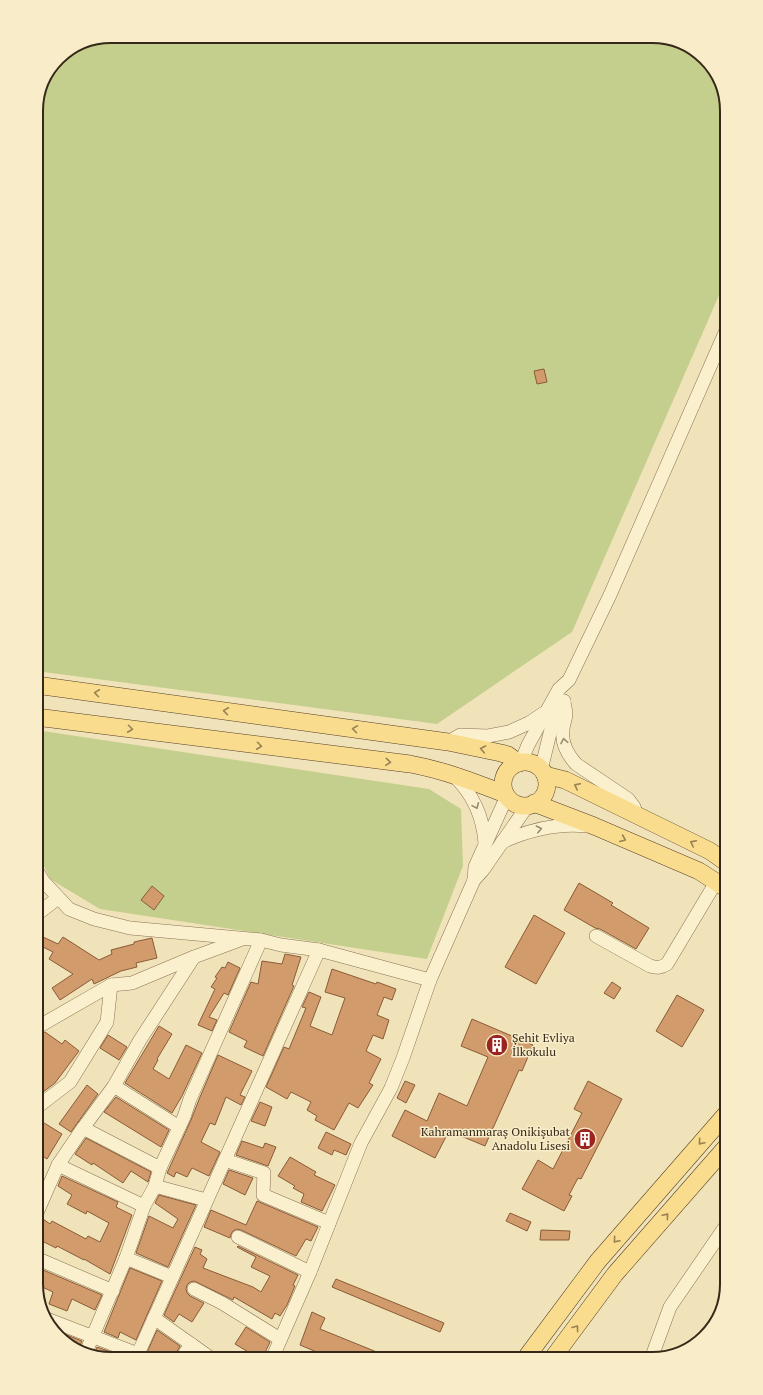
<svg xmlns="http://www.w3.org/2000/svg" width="763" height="1395" font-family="'PT Serif',serif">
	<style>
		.green { fill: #c4cf8d }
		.building { fill: #d29b6c; stroke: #895b37 }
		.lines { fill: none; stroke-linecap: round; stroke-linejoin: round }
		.minor-casing { stroke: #887253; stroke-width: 14 }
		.major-casing { stroke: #553f28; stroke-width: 18 }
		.minor { stroke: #fbf0cd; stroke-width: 13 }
		.major { stroke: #f9dc8d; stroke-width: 17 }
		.oneway { stroke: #988253 }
		.oneway2 { stroke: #988c73 }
		.labels { text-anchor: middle; stroke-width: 3; stroke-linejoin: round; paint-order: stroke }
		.poi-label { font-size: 12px; fill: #362819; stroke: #f8ecc9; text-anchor: start }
		.rim { fill: none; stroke: #362819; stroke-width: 2 }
	</style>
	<rect width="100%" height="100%" fill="#f1e3b9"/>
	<!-- green -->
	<g class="green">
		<polygon points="111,36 657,36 698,51 721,82 727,111 727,277 572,632 437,724 36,671 36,106 58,58 82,42"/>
		<polygon points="36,730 429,789 461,809 463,866 427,959 100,909 50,879 36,849"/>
	</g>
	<!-- building -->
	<g class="building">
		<polygon points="544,369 547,382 537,384 534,371"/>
		<polygon points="579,883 613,903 611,905 649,928 636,949 600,929 595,928 564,910"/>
		<polygon points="152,886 164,896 154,910 141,900"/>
		<polygon points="534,915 565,933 536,984 505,967"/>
		<polygon points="43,937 58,944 63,937 99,960 112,954 111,950 134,944 134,942 152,938 157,958 136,963 137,967 121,971 94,984 92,979 60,1000 52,988 73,974 49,959 53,952 39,945"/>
		<polygon points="285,954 301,957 292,985 294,986 263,1056 244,1047 247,1041 229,1032 251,982 258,984 262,961 282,964"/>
		<polygon points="228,962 240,968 228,995 224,993 209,1017 217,1020 212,1031 198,1025 215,989 211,987 217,978 215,977 222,967 225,968"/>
		<polygon points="332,969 376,984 377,982 396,989 392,1000 384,997 377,1015 389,1020 383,1039 373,1035 366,1051 381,1059 369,1083 373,1085 358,1108 349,1103 334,1130 315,1120 317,1116 307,1110 311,1102 291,1092 287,1099 266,1087 284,1047 289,1049 306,1008 302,1007 309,992 321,997 310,1026 332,1035 345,998 325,992"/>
		<polygon points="612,982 621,988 614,999 604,993"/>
		<polygon points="677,995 704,1010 682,1047 656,1031"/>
		<polygon points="472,1019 533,1045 522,1071 519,1070 485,1146 449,1131 435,1158 392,1136 405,1110 427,1121 439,1093 467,1106 488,1057 461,1046"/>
		<polygon points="159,1026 172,1034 157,1059 158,1060 153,1069 169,1079 186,1045 202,1053 182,1096 172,1113 125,1083"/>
		<polygon points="45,1032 62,1044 65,1040 79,1051 55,1083 39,1095 36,1092 36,1036"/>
		<polygon points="108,1035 127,1047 119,1060 100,1048"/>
		<polygon points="218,1055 252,1071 240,1095 245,1097 241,1105 226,1097 215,1125 210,1123 201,1142 220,1152 209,1176 192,1168 187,1177 176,1172 174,1177 167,1173 168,1171 191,1120 200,1097"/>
		<polygon points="405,1081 415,1085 406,1103 397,1098"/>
		<polygon points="588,1081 622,1099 581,1179 578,1178 569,1195 572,1196 564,1211 522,1189 538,1160 553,1169 582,1113 574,1109"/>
		<polygon points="87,1085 98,1094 71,1132 59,1124"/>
		<polygon points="116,1097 169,1130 161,1147 104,1112"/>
		<polygon points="260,1102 272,1107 265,1126 251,1121"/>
		<polygon points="36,1118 62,1134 47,1159 36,1152"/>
		<polygon points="326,1132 351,1144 346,1155 334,1150 332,1155 318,1148"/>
		<polygon points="86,1138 151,1172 148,1182 131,1171 123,1183 93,1163 92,1165 75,1154"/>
		<polygon points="242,1141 263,1148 265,1143 276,1147 268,1166 236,1155"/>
		<polygon points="290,1157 316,1172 314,1175 335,1185 322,1211 301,1202 304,1194 293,1188 295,1186 278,1176"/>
		<polygon points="229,1170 253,1178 245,1195 223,1184"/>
		<polygon points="62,1176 118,1202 116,1207 132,1215 110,1274 84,1259 84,1260 57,1246 56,1248 42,1241 44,1238 36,1234 36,1223 40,1222 43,1219 50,1224 52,1221 86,1239 88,1236 100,1242 109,1223 87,1211 86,1214 67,1204 72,1195 58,1186"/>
		<polygon points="159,1195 196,1205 168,1267 136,1253 149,1216 173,1228 178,1219 155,1203"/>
		<polygon points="257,1201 318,1227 311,1241 306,1239 296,1256 241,1230 237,1229 233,1231 231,1234 230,1238 204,1227 211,1210 246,1225"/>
		<polygon points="510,1213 531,1222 527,1231 506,1221"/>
		<polygon points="541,1230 570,1231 569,1240 540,1240"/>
		<polygon points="238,1246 298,1275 293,1285 295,1286 287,1305 280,1316 275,1313 272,1319 234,1297 233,1300 194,1281 190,1282 187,1285 186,1289 187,1293 190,1296 204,1303 192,1322 179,1314 174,1322 164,1315 195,1247 202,1250 200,1254 207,1259 203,1268 253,1287 261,1292 270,1276 251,1267 256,1257 237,1247"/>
		<polygon points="36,1267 102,1295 95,1310 72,1299 67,1311 49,1304 53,1292 36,1284"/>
		<polygon points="130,1268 162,1281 136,1340 120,1332 118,1338 104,1332"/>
		<polygon points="336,1279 444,1323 440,1332 332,1287"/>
		<polygon points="312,1312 325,1318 320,1329 394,1359 325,1359 326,1356 300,1345"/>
		<polygon points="246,1327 270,1342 262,1359 247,1359 250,1353 235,1344"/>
		<polygon points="157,1330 180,1346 173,1359 144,1359"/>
		<polygon points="57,1331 82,1341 78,1350 69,1346"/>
		<polygon points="97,1347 111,1352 108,1359 94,1355"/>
	</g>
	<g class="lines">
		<!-- minor casing -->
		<g class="minor-casing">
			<g id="minor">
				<path d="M 564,701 C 564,705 566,710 566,714 C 566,719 563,724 563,730 C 561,743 568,755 576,764 L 628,799 L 634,807 L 637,816"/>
				<polyline points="448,742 460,735 488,736 509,732 529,723 544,713"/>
				<polyline points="521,762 528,745 559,689 569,680 610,595 727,328"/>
				<polyline points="541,770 552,725 564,701"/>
				<path d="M 454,776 C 474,795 483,817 485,843"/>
				<path d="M 502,842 C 529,830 556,823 586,826"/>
				<polyline points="36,869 43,881 69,909 94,919 130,928 261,940 281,945 319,950 430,980"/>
				<polyline points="474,880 483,870 528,805"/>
				<polyline points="36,915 58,898"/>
				<path d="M 596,936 L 650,966 C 657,968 661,968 667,964 L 716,882"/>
				<polyline points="36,1028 111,985 132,983 194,957 240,940"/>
				<polyline points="114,1086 179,1127"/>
				<polyline points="36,1108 70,1082 107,1022 111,985"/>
				<polyline points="83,1128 160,1168"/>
				<polyline points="225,1160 264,1173 263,1195 329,1223"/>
				<polyline points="58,1165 144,1206"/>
				<polyline points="155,1186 206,1200"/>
				<polyline points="36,1215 58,1165 83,1128 114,1086 140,1040 194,957"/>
				<polyline points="238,1237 310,1272"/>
				<polyline points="36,1258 113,1291"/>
				<polyline points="126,1258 172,1277"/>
				<polyline points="194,1289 222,1303 280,1339"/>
				<polyline points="154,1318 212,1359"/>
				<polyline points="47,1319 138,1354 319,950"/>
				<polyline points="86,1352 126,1258 144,1206 155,1186 160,1168 184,1117 190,1099 261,940"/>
				<polyline points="181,1359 191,1344"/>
				<polyline points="272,1359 310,1272 361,1143 391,1088 403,1058 430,980 474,880 475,867 507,796"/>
				<polyline points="651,1359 670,1307 727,1224"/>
			</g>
		</g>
		<!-- major casing -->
		<g class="major-casing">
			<g id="major">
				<polyline points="36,685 448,742 501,753 508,755 519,763"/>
				<path d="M 36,717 L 410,764 C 443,770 474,782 505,794"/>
				<circle cx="525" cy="784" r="22"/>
				<polyline points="545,775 565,780 710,851 727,863"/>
				<polyline points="534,803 594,826 699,871 727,889"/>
				<polyline points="525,1359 598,1261 727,1113"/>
				<polyline points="552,1359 615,1274 727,1146"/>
			</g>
		</g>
		<!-- minor -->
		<use href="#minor" class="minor"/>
		<!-- major -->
		<use href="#major" class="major"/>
	</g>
	<!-- one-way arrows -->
	<defs><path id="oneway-chevron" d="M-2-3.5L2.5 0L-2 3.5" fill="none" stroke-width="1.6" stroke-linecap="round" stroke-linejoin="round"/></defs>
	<g class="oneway">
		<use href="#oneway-chevron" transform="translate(97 693) rotate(-172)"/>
		<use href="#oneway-chevron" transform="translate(226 711) rotate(-172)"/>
		<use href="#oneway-chevron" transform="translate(130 729) rotate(7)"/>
		<use href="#oneway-chevron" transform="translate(355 729) rotate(-172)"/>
		<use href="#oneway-chevron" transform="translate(259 746) rotate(7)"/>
		<use href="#oneway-chevron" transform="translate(483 749) rotate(-168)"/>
		<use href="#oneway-chevron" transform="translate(388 762) rotate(5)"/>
		<use href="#oneway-chevron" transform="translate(577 786) rotate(-154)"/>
		<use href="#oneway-chevron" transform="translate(623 839) rotate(23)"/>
		<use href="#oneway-chevron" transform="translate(693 843) rotate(-154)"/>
		<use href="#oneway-chevron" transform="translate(701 1142) rotate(131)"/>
		<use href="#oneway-chevron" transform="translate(666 1216) rotate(-49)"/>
		<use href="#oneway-chevron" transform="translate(616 1240) rotate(131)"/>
		<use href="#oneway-chevron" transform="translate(576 1328) rotate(-53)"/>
	</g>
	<g class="oneway2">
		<use href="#oneway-chevron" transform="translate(564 741) rotate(-101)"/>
		<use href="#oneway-chevron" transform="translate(476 806) rotate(66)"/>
		<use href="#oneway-chevron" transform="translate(539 829) rotate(-13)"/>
	</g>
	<!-- icons -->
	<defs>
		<g id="building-disc" transform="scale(1.15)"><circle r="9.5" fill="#9b241f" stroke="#f8ecc9"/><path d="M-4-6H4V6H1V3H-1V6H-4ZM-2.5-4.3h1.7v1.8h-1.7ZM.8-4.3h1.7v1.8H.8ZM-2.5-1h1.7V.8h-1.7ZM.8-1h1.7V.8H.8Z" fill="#fff"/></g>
	</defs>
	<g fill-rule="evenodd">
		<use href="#building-disc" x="497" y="1045"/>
		<use href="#building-disc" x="585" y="1139"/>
	</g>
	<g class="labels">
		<!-- poi labels -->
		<g class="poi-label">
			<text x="512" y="1042">Şehit Evliya<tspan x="512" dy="14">İlkokulu</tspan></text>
			<text x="570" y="1136" text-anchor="end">Kahramanmaraş Onikişubat<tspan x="570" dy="14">Anadolu Lisesi</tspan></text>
		</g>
	</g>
	<!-- crop -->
	<path d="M0 0H763V1395H0ZM111 43H652A68 68 0 0 1 720 111V1284A68 68 0 0 1 652 1352H111A68 68 0 0 1 43 1284V111A68 68 0 0 1 111 43Z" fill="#f8ecc9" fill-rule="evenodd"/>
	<path class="rim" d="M111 43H652A68 68 0 0 1 720 111V1284A68 68 0 0 1 652 1352H111A68 68 0 0 1 43 1284V111A68 68 0 0 1 111 43Z"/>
</svg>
